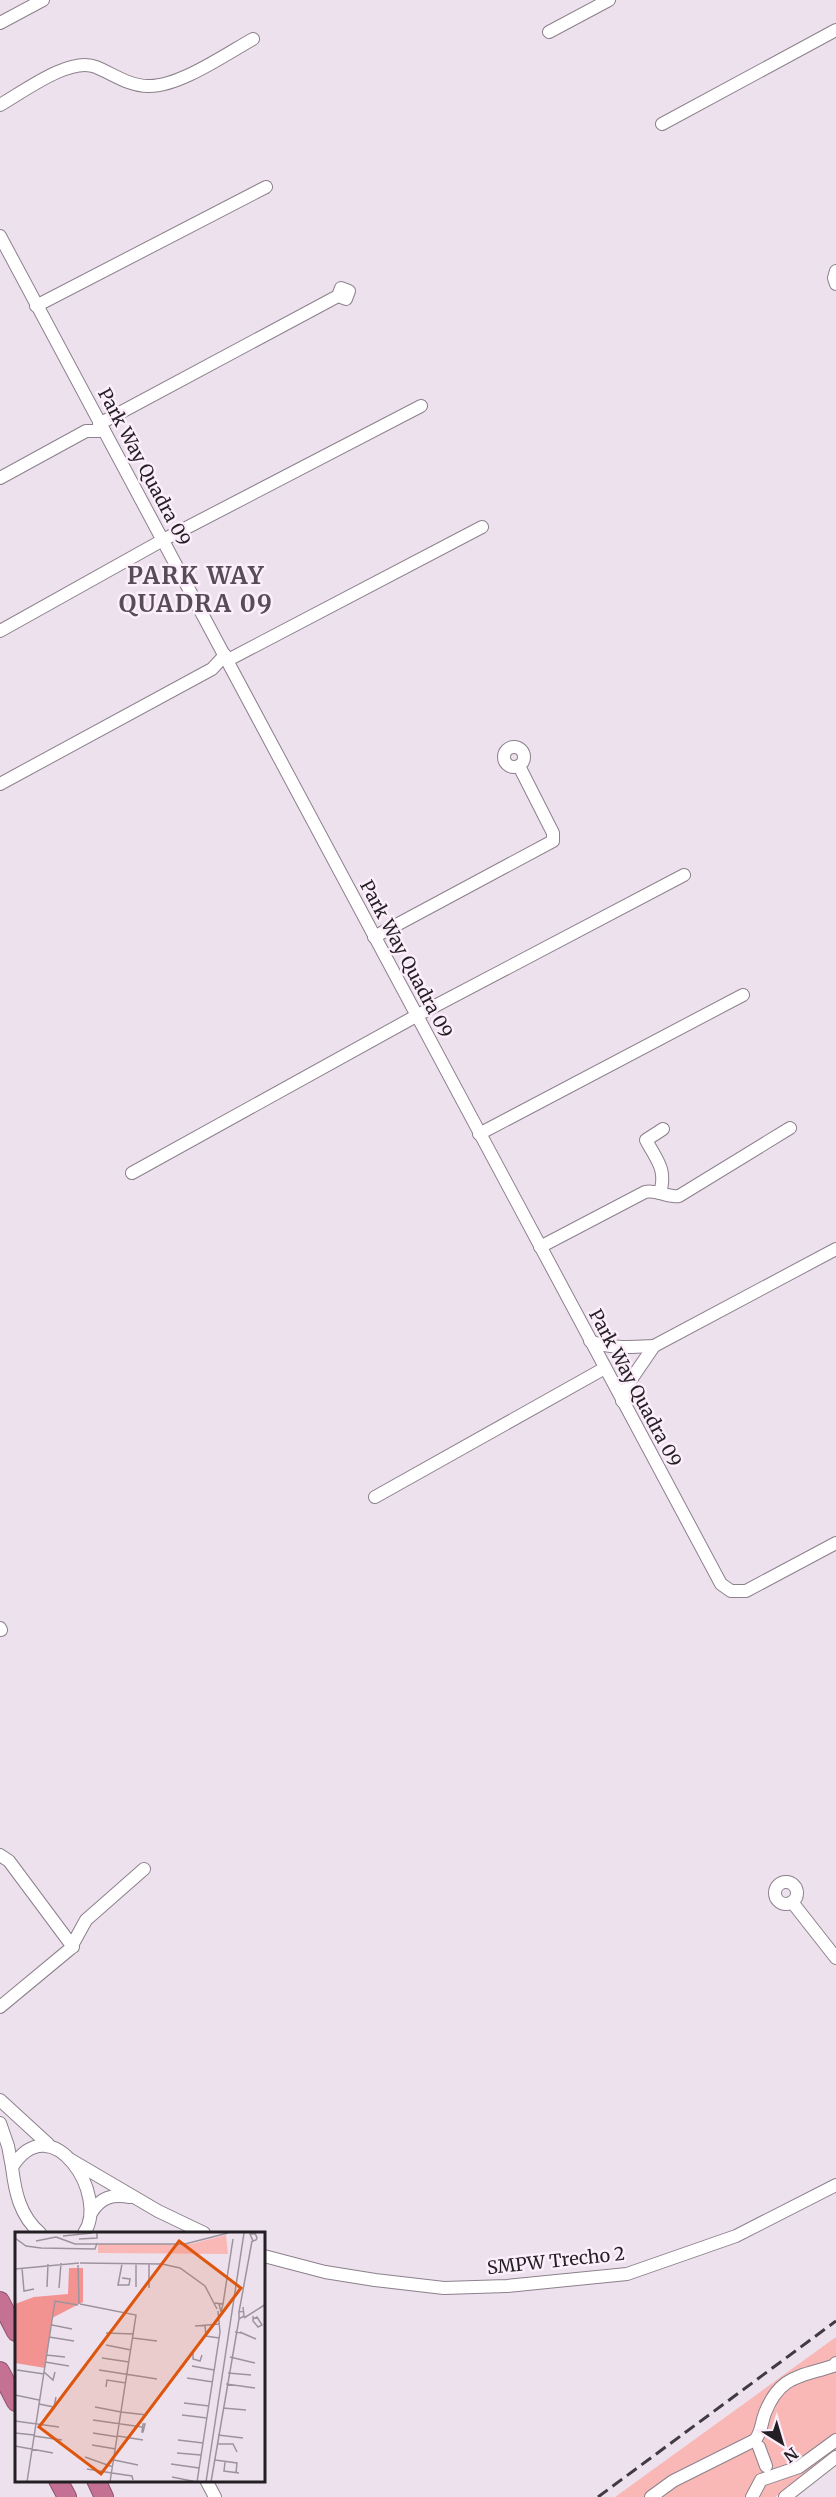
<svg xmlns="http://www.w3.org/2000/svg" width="836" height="2497" font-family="Merriweather,serif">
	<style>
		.green { fill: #f9b8b5 }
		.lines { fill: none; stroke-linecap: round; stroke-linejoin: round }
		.minor-casing { stroke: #8c808c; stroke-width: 14 }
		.highway-casing { stroke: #8c546c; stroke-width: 20 }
		.minor { stroke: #fff; stroke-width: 12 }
		.highway { stroke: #c57193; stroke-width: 18 }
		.rail { stroke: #413b41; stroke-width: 3; stroke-dasharray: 12 6; stroke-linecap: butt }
		.labels { text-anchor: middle; stroke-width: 5; stroke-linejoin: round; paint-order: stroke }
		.street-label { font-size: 18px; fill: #231f23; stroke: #fceefb }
		.district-label { font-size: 24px; font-weight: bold; letter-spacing: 1.5px; fill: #584d57; stroke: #fceefb }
		.inset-road { fill: none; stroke: #9d939d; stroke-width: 1.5 }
		.view { fill: #de560d; fill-opacity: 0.15; stroke: #de560d; stroke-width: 3 }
		.inset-edge { fill: none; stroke: #231f23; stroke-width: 3 }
	</style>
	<rect width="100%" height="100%" fill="#eee1ee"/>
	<!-- green -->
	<polygon class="green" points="836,2337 836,2453 775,2497 615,2497"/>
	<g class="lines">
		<!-- minor casing -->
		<g class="minor-casing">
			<g id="minor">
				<polyline points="0,23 43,0"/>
				<polyline points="549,32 609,0"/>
				<path d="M 0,105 C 23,92 70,56 96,67 C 113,74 129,86 148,86 C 179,87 226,54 253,39"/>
				<polyline points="662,124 836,30"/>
				<polyline points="0,236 721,1584 731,1591 746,1591 836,1543"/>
				<polyline points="836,271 834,278 836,284"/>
				<polyline points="36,306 266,187"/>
				<polyline points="99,424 338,296 341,288 349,291 346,299 338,296"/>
				<polyline points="0,478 86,431 104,431"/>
				<polyline points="0,631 163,540 421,406"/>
				<polyline points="228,660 482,527"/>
				<circle cx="514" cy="757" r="10"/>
				<polyline points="0,784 212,669 225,655"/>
				<polyline points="374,937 553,841 553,833 519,766"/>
				<polyline points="479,1134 743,995"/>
				<polyline points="132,1173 416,1016 684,875"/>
				<path d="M 660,1193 C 667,1169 657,1161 646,1140 L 663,1129"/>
				<path d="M 540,1247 L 645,1192 C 657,1189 667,1198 679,1196 L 790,1128"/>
				<path d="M 590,1341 C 610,1349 633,1347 654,1346"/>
				<polyline points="622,1401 628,1384 654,1346 836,1249"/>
				<polyline points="375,1497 605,1368"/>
				<polyline points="0,1628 1,1630"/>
				<polyline points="0,1855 9,1861 73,1947"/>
				<circle cx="786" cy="1893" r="11"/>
				<polyline points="792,1902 836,1958"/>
				<polyline points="0,2007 70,1949 86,1920 144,1869"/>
				<polyline points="0,2100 48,2144"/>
				<polyline points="0,2123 8,2146 12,2167"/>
				<polyline points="71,2160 158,2211 204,2233"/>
				<path d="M 91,2213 C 101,2197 112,2194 130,2197"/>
				<path d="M 40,2233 C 20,2216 15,2192 12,2167 C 52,2104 110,2197 84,2233"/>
				<polyline points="264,2256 325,2272 375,2280 444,2288 507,2286 627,2274 736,2236 836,2185"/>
				<polyline points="759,2447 766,2466"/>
				<polyline points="206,2480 215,2497"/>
				<path d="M 651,2497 L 673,2481 L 755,2440 C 762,2432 761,2423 765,2413 C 780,2375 800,2377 833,2366 L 836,2363"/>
				<polyline points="752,2497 761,2480 799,2467 836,2440"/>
				<polyline points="785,2497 836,2457"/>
			</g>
		</g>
		<!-- highway casing -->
		<g class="highway-casing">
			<g id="highway">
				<polyline points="0,2301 16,2332"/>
				<polyline points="0,2371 16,2402"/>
				<polyline points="58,2480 67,2497"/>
				<polyline points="96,2480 104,2497"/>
			</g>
		</g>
		<!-- minor -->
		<use href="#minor" class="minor"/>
		<!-- highway -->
		<use href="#highway" class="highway"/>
		<!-- rail -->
		<polyline class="rail" points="598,2497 836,2321"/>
	</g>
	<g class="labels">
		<!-- street labels -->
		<g class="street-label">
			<text transform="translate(144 467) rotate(62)" y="6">Park Way Quadra 09</text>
			<text transform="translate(406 959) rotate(62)" y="6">Park Way Quadra 09</text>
			<text transform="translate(635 1388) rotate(62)" y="6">Park Way Quadra 09</text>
			<text transform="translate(556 2261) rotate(-6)" y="6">SMPW Trecho 2</text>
		</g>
		<!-- district labels -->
		<g class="district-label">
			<text x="196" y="584">PARK WAY<tspan x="196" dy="28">QUADRA 09</tspan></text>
		</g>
	</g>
	<!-- overview -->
	<g transform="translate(15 2232)">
		<rect width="250" height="250" fill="#eee1ee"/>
		<path d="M 211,3 L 213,22 L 83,21 L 83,12 L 176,12 Z" fill="#f9b8b5"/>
		<path d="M 54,36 L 68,36 L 68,70 L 37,86 L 30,136 L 0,131 L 0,72 L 19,65 L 53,62 Z" fill="#f29391"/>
		<path class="inset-road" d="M 240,1 L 242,6 L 241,8 L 238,9 L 235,2 L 240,2M 48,4 L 77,1M 41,5 L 60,12 L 170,12 L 213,1M 0,6 L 11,14 L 26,16 L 80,17 L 82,11M 64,7 L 82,6 L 82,1M 21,9 L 41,5M 65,31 L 147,32 L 165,36 L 190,54 L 202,77M 107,32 L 103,53 L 114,53 L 115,47 L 107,46M 121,32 L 121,55M 134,32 L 134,56M 63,33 L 64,72M 7,36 L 9,59 L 19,57M 0,37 L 64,31M 32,55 L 33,32M 44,56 L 46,31M 200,71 L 208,72 L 206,80 L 204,72M 65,72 L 121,83 L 95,250M 208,72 L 218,7M 228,75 L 229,84 L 224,87 L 224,80 L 229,79M 224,80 L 237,9M 238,84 L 238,89 L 243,95 L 247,93 L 242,85 L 238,87M 229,86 L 251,72M 37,93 L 57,97M 190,93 L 191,104 L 204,106M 180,94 L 205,92M 220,100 L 227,101 L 241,107 L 225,100M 91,101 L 119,102M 34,105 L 59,109M 118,106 L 142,109M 91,113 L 116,118M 178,120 L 178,127 L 185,129 L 187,123M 31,123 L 50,125M 215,125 L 240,131M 87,126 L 114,130M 30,130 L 54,134M 177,134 L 199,138M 2,138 L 29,142M 84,138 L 142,147M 29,140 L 38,148 L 40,140M 213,141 L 236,143M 172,146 L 198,150M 211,152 L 240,156M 91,155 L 92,148 L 111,151M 0,163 L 24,168M 169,171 L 194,174M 24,172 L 39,175 L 41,165M 80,175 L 106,180M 208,176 L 231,178M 106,180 L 132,183M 167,183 L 192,186M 78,188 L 127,195M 0,189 L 44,195M 128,192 L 130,192 L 128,200 L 127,200 ZM 0,201 L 19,203M 78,201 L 103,205M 203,203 L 228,206M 19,204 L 47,208M 103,204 L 128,208M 163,208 L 188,211M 202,212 L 218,212 L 222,220M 77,213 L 101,217M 0,214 L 38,221M 162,221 L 186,223M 70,225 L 98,235M 99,228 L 123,233M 200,228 L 222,231 L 221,241M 210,230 L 209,239 L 224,241M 156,232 L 184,236M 72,237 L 97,241M 97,241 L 117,244 L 118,248M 157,245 L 182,250M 12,250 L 40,69 L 63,73M 182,250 L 205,100 L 203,79M 191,250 L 229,1M 196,250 L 224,87"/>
		<path class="view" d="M 164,9 L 226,56 L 86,242 L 24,195 Z"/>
		<rect width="250" height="250" class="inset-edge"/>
	</g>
	<!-- north arrow -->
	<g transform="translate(782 2443) rotate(143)" stroke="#fceefb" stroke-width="4.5" paint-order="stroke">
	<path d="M0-4.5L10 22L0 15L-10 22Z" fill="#231f23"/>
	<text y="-9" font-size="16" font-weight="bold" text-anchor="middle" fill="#231f23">N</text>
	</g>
</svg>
